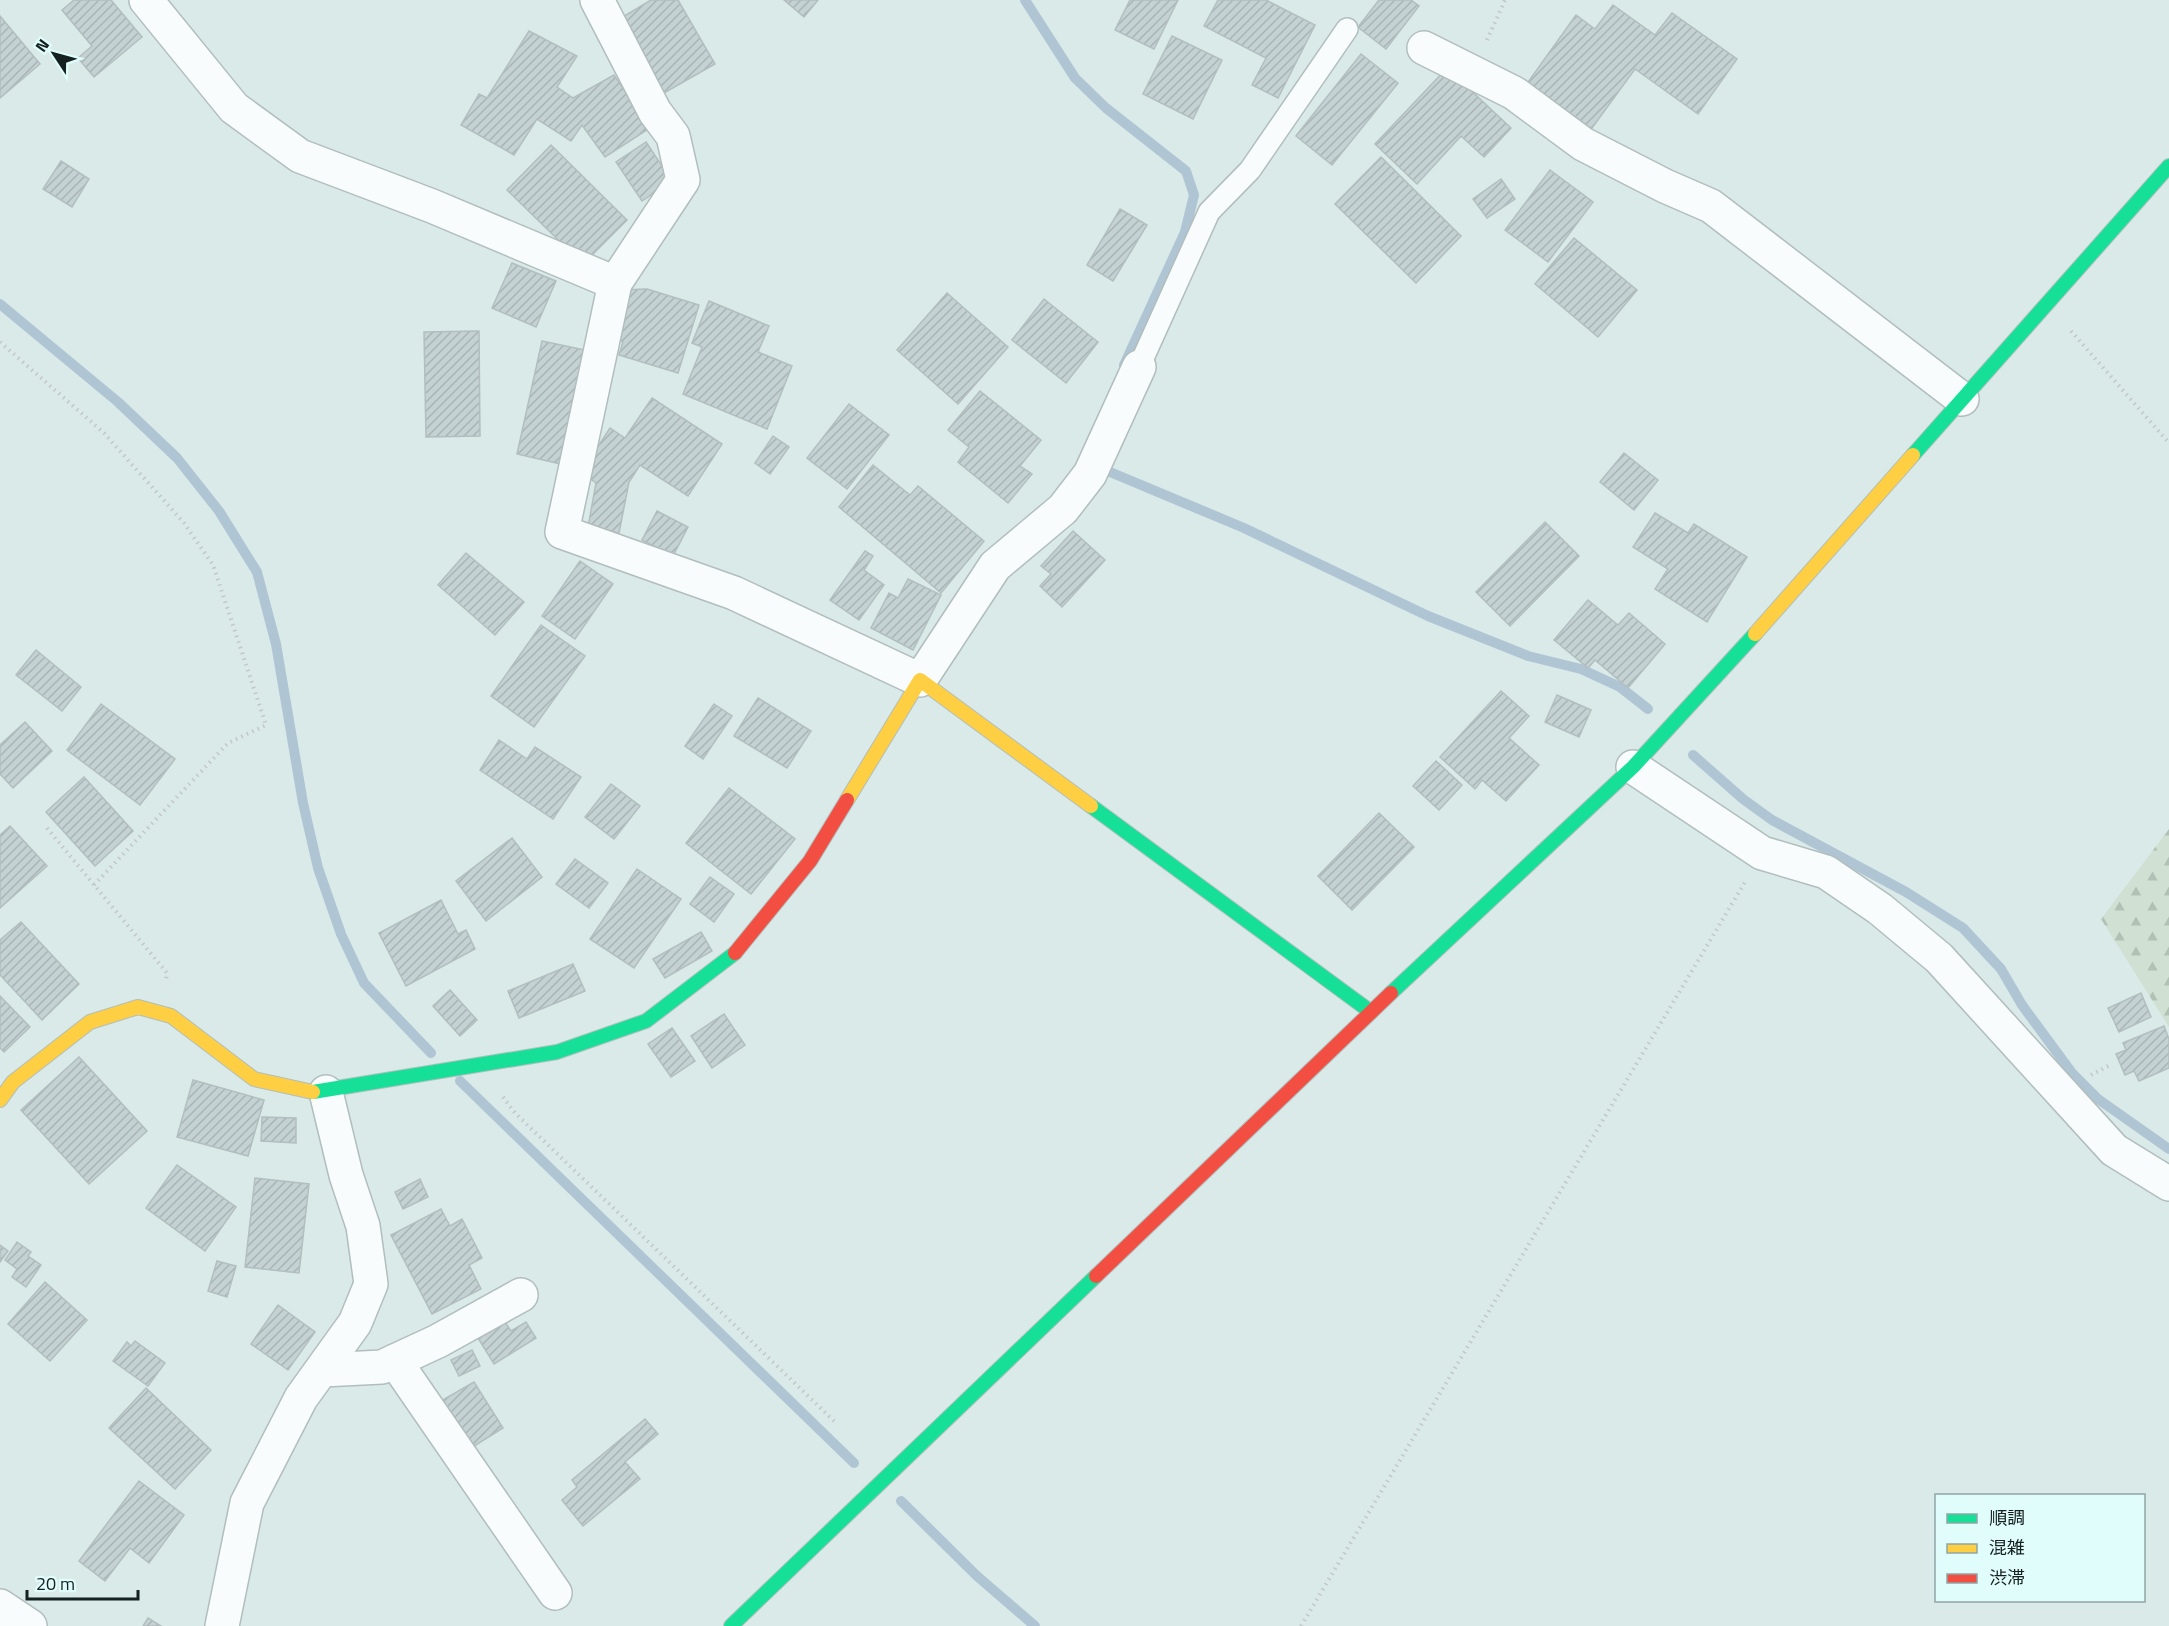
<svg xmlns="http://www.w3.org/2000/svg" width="2169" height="1626" font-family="'Titillium Web','Noto Sans JP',sans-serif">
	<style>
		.forest { fill: url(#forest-firs) }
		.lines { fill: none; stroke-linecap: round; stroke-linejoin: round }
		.stream { stroke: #b0c5d4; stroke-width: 10 }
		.building { fill: url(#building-hatch); stroke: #b2bebf; stroke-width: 1.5 }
		.lane-casing { stroke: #b1bebd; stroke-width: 24 }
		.street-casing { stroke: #b1bebd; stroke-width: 36 }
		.fast-casing { stroke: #b1bebd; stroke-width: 16 }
		.slow-casing { stroke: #b1bebd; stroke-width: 16 }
		.jam-casing { stroke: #b1bebd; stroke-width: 16 }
		.path { stroke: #c3c8c7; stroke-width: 4; stroke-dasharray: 1.5 4.5; stroke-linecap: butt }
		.lane { stroke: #f9fcfc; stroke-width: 21 }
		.street { stroke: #f9fcfc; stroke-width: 33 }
		.fast { stroke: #16e098; stroke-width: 14 }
		.slow { stroke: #ffcf43; stroke-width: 14 }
		.jam { stroke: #f24e42; stroke-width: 14 }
	</style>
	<defs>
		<pattern id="forest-firs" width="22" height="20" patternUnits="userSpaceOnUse" patternTransform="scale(1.5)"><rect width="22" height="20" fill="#d0e1d3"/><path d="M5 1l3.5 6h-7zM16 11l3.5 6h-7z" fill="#b2c1b5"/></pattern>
		<pattern id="building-hatch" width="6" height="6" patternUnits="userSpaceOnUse" patternTransform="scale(1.5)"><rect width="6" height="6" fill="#c5d2d3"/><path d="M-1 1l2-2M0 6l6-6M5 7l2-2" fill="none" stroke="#a8b4b5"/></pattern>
	</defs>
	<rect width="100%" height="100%" fill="#d9eae8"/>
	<!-- forest -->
	<polygon class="forest" points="2169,829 2169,1027 2101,919"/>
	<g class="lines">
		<!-- stream -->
		<g class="stream">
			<polyline points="1025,0 1075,78 1106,108 1186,171 1194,195 1185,232 1124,365"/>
			<polyline points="0,304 118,402 177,458 219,511 257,572 276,644 303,803 318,868 341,934 364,983 431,1053"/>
			<polyline points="1098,467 1244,528 1428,616 1528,656 1581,669 1620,687 1648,709"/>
			<polyline points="1693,755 1743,799 1772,820 1906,892 1963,928 2001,969 2022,1005 2072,1073 2098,1099 2169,1149"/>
			<polyline points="460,1081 854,1463"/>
			<polyline points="901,1501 977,1576 1035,1626"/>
		</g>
	</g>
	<!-- building -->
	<g class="building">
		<polygon points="74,0 111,0 142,37 94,77 78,58 92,46 62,10"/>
		<polygon points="651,0 678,0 715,64 664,93 621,18"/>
		<polygon points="784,0 818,0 804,17"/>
		<polygon points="1130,0 1178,0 1154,49 1115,30"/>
		<polygon points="1218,0 1266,0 1315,25 1278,98 1252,85 1266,58 1204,26"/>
		<polygon points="1379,0 1411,0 1419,6 1386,49 1358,27"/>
		<polygon points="1613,5 1655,35 1672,13 1737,59 1698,114 1635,69 1584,139 1521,92 1576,15 1595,29"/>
		<polygon points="0,16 40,64 0,98"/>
		<polygon points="529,31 577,56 557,87 573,98 614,75 650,128 605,157 582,125 571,141 537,119 514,155 461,125 479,94 487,98"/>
		<polygon points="1172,36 1222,60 1193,119 1143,94"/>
		<polygon points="1361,54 1398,83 1332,165 1296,136"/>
		<polygon points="1447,68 1511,128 1484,157 1461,136 1417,184 1375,144"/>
		<polygon points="646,142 672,181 642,201 616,162"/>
		<polygon points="551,145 627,220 583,264 507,190"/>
		<polygon points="1381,157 1461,236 1416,283 1335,204"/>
		<polygon points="61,161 89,179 72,207 43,189"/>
		<polygon points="1550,170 1593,202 1548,262 1505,230"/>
		<polygon points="1501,179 1515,199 1487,218 1473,199"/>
		<polygon points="1120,209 1147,225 1113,281 1087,265"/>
		<polygon points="1574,238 1637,290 1598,337 1535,284"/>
		<polygon points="512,263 556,281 536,327 492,308"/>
		<polygon points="647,289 699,305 678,373 619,355 623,342 607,337 621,290"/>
		<polygon points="947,293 1008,347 958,404 897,350"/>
		<polygon points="1044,299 1098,342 1066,383 1012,340"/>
		<polygon points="709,301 769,326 758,352 792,366 767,429 683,394 702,347 692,343"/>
		<polygon points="479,331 480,436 426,437 424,332"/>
		<polygon points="542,341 585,350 561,464 517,454"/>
		<polygon points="980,391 1041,440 1020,466 1032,474 1008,503 958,462 969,447 948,430"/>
		<polygon points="652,398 722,444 688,496 640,465 629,482 619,533 588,527 596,483 581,472 610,428 625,438"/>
		<polygon points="849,404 889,435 847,489 807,458"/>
		<polygon points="773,436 789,447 770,474 755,463"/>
		<polygon points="1624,453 1658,480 1634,510 1600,482"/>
		<polygon points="873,465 910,495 918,486 984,541 941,593 839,507"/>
		<polygon points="657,511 688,527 673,556 642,540"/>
		<polygon points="1655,513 1688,533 1694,524 1747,557 1707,622 1655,589 1668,569 1633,547"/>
		<polygon points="1545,522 1579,556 1510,626 1476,592"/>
		<polygon points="1073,531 1105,560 1062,607 1040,586 1051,574 1041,566"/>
		<polygon points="865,551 873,556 864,570 884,585 859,620 830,600"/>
		<polygon points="466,553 524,602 495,635 438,585"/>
		<polygon points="580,561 613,584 575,639 542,616"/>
		<polygon points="908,579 941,595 913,650 871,628 889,593 898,598"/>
		<polygon points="1588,600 1618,625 1629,613 1665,644 1628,688 1595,660 1588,668 1554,640"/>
		<polygon points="541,625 585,656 534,727 491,696"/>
		<polygon points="36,650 81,687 62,711 16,675"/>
		<polygon points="1501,691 1529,716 1509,738 1539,765 1506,801 1482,780 1475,789 1440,757"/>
		<polygon points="1557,695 1591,710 1579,737 1545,722"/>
		<polygon points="758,698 811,731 787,768 734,736"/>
		<polygon points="101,704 175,759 140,805 67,750"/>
		<polygon points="714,704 732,716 703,759 685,746"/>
		<polygon points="25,722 52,751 13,788 0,774 0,745"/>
		<polygon points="499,740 527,759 535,747 581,777 553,819 480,770"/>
		<polygon points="1436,761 1462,785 1439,810 1413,786"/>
		<polygon points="84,777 133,831 95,866 46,812"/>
		<polygon points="611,784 640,806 614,839 585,817"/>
		<polygon points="729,788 795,839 751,894 686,843"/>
		<polygon points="1379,813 1414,847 1352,910 1318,876"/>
		<polygon points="10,826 47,866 0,908 0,835"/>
		<polygon points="512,838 542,877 486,921 456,881"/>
		<polygon points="575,859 608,883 589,908 556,884"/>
		<polygon points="637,869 681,899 634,968 590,939"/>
		<polygon points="710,877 734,894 714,922 690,904"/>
		<polygon points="441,900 458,934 466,930 475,949 406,986 379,933"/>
		<polygon points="21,922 79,984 42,1020 0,975 0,940"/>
		<polygon points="701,932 712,951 665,978 653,959"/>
		<polygon points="573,964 585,991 519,1018 508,991"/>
		<polygon points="450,990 477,1020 460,1036 433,1006"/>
		<polygon points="2141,993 2151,1017 2119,1032 2108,1008"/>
		<polygon points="0,996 30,1027 4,1052 0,1048"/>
		<polygon points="724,1014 745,1045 712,1068 691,1036"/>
		<polygon points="2164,1026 2169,1039 2169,1068 2139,1081 2134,1071 2125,1075 2116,1054 2126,1050 2123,1043"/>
		<polygon points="672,1028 695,1061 671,1077 648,1044"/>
		<polygon points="79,1057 147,1131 89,1184 21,1110"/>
		<polygon points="193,1080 264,1100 248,1156 177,1137"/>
		<polygon points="262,1117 296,1118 296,1143 261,1141"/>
		<polygon points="177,1165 236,1207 205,1251 146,1208"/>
		<polygon points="255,1178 309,1184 299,1273 245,1267"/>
		<polygon points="420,1179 428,1197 403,1209 395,1192"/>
		<polygon points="441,1209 450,1226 462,1219 482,1258 469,1265 481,1289 432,1314 391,1235"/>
		<polygon points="17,1242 31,1252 28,1256 41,1265 26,1287 12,1277 17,1269 5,1260"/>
		<polygon points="0,1245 8,1251 0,1262"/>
		<polygon points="217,1261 236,1266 227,1297 208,1291"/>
		<polygon points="45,1282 87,1320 50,1361 8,1324"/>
		<polygon points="278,1305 315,1332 288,1370 251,1344"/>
		<polygon points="505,1322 511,1331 526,1322 536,1338 494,1364 478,1338"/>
		<polygon points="135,1341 165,1363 148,1386 113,1361 127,1342 131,1346"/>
		<polygon points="472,1350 480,1366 459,1376 451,1360"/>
		<polygon points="474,1382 503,1428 463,1453 434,1405"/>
		<polygon points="146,1388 211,1450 175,1489 109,1428"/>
		<polygon points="645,1419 658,1434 625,1462 640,1479 583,1526 562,1500 577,1487 572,1480"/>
		<polygon points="139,1481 184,1515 149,1563 130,1548 105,1581 79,1561"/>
		<polygon points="148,1618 161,1626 143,1626"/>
	</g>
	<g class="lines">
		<!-- lane casing -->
		<g class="lane-casing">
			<polyline id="lane" points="1139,367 1209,212 1250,170 1347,29"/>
		</g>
		<!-- street casing -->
		<g class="street-casing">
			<g id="street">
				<polyline points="146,0 234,108 300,156 432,206 615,283 562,532 734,593 920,680 995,566 1063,509 1090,474 1139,367"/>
				<polyline points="597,0 655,112 673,136 683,180 615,283"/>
				<polyline points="1424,48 1514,93 1583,144 1665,186 1711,206 1962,399"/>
				<polyline points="1633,767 1762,853 1826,872 1880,909 1939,958 2114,1150 2169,1184"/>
				<polyline points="395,1361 555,1593"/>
				<polyline points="322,1370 382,1367 438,1341 521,1295"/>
				<polyline points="0,1606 30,1626"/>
				<polyline points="222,1626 247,1503 301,1398 355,1323 371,1284 363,1226 346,1175 326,1092"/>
			</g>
		</g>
		<!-- fast casing -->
		<g class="fast-casing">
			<g id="fast">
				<polyline points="1913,455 2169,166"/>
				<polyline points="1091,806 1371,1012"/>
				<polyline points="1391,993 1633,767 1755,634"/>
				<polyline points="313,1092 557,1052 646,1021 735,953"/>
				<polyline points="731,1626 1096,1276"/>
			</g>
		</g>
		<!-- slow casing -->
		<g class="slow-casing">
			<g id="slow">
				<polyline points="1755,634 1913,455"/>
				<polyline points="847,800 920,680 1091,806"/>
				<polyline points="0,1100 13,1082 90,1022 138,1007 171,1016 254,1079 313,1092"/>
			</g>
		</g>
		<!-- jam casing -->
		<g class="jam-casing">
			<g id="jam">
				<polyline points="735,953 810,861 847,800"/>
				<polyline points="1096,1276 1391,993"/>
			</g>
		</g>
		<!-- path -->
		<g class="path">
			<polyline points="1487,40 1505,0"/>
			<polyline points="2071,331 2169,443"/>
			<polyline points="0,342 104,433 184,523 213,565 266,725 228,743 94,885"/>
			<polyline points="47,828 167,973 166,980"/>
			<polyline points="2091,1075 2110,1065"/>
			<polyline points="503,1097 515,1113 837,1424"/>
			<polyline points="1301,1626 1745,882"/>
		</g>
		<!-- lane -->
		<use href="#lane" class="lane"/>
		<!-- street -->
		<use href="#street" class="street"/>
		<!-- fast -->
		<use href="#fast" class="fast"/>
		<!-- slow -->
		<use href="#slow" class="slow"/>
		<!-- jam -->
		<use href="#jam" class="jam"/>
	</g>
	<!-- legend -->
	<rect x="1935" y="1494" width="210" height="108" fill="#e0fdfc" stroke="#8fa5a4" stroke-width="1.5"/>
	<rect x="1947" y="1514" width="30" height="9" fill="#16e098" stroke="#8fa5a4" stroke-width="1.5"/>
	<text x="1989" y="1524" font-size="18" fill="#152020">順調</text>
	<rect x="1947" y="1544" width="30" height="9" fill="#ffcf43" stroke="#8fa5a4" stroke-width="1.5"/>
	<text x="1989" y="1554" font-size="18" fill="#152020">混雑</text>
	<rect x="1947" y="1574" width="30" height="9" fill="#f24e42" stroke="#8fa5a4" stroke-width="1.5"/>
	<text x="1989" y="1584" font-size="18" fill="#152020">渋滞</text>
	<!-- north arrow -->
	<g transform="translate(54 54) rotate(306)" stroke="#e0fdfc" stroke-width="4.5" paint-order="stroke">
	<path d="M0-4.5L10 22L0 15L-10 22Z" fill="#152020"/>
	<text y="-9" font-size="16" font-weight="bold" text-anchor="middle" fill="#152020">N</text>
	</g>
	<!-- scale -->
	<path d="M27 1590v9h111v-9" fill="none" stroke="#152020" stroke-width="3"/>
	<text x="36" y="1590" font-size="18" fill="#152020" stroke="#e0fdfc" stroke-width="4.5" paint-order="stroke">20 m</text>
</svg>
